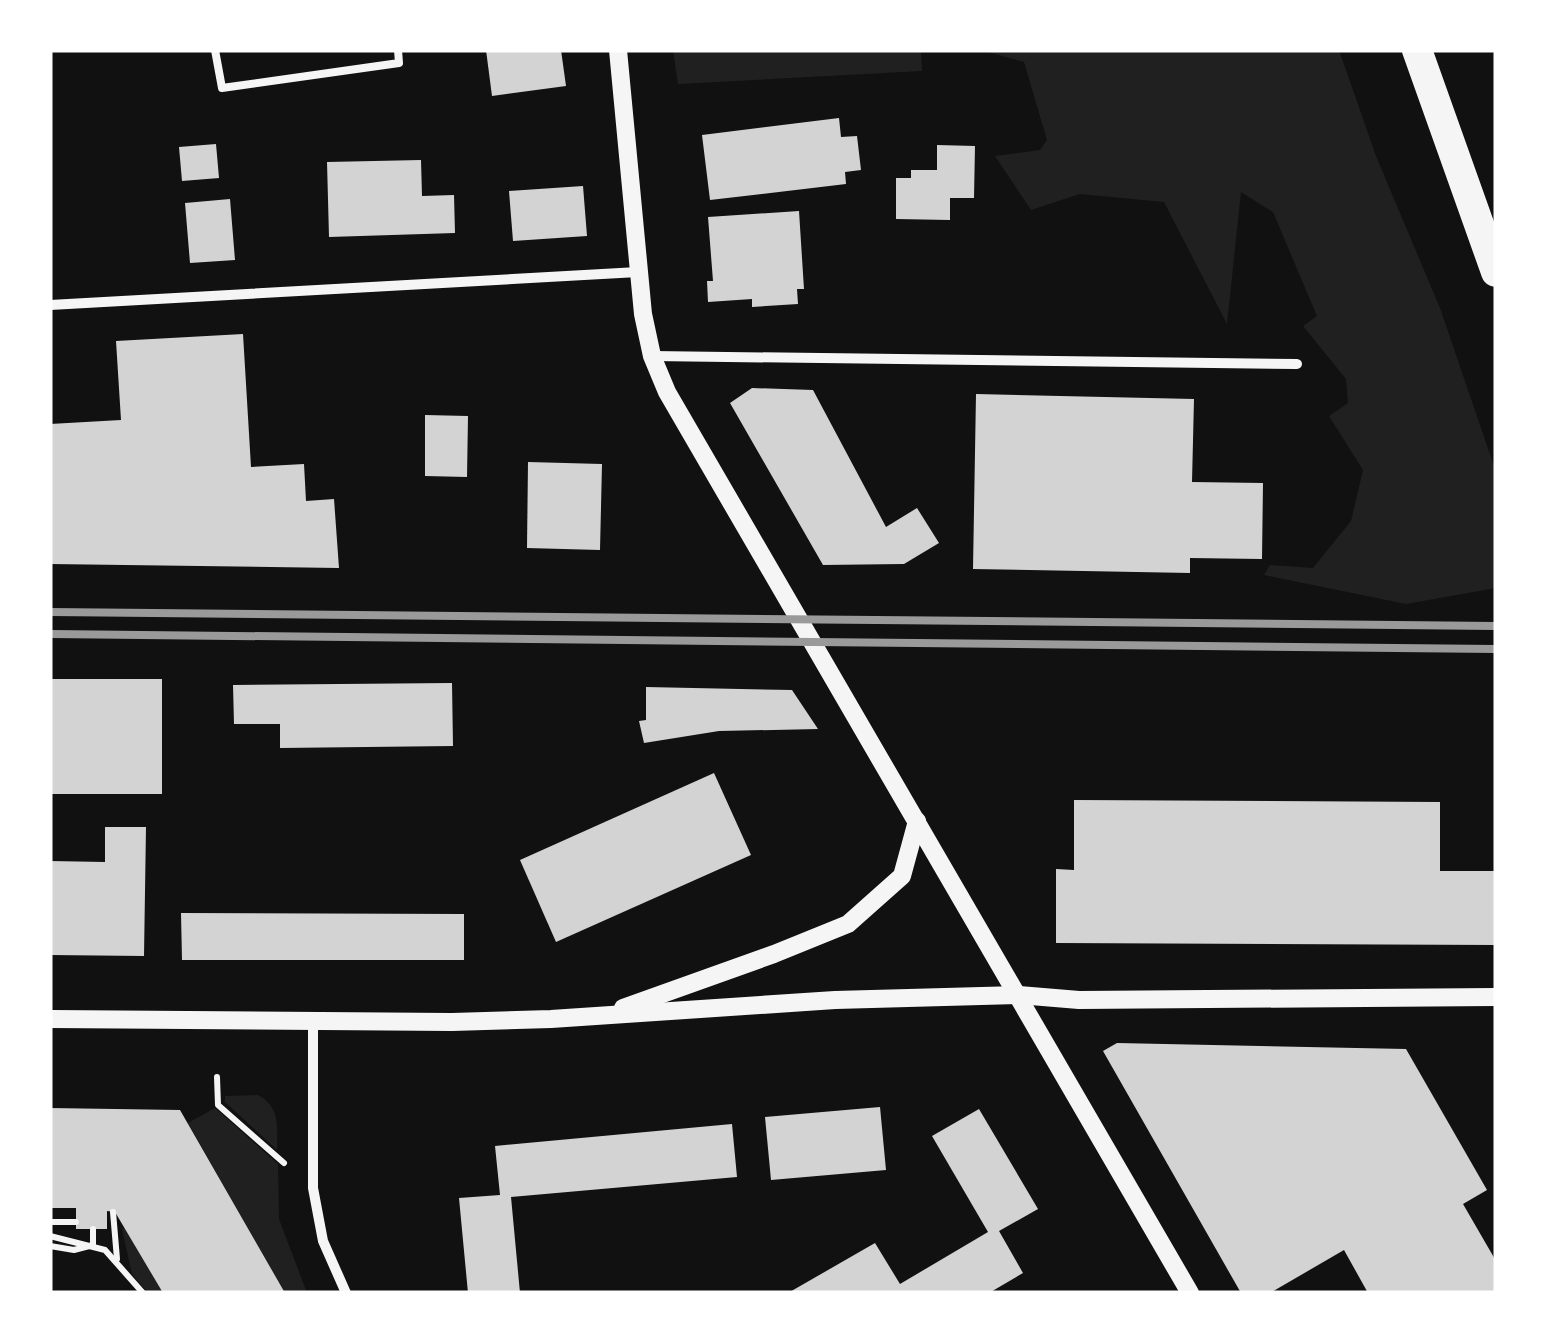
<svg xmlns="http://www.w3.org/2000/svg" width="1546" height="1343" font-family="'Asap Condensed',sans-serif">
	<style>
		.green { fill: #202020 }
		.building { fill: #d3d3d3 }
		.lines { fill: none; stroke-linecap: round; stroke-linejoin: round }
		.path { stroke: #f5f5f5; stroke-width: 6 }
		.service { stroke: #f5f5f5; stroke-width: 8 }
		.minor { stroke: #f5f5f5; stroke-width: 10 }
		.tertiary { stroke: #f5f5f5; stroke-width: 18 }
		.motorway { stroke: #f5f5f5; stroke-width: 30 }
		.rail { stroke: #9a9a9a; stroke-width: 8 }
	</style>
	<rect width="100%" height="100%" fill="#111"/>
	<!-- green -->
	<g class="green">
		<polygon points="673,50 921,50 922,71 678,84"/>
		<polygon points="980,50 1339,50 1376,156 1440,308 1496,472 1496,588 1406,604 1264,575 1270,565 1313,568 1351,521 1363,470 1329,416 1348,403 1346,379 1303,326 1317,316 1273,212 1241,192 1227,324 1164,202 1080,194 1031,210 995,156 1040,150 1047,140 1024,62"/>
		<path d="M 258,1095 C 281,1108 277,1126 277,1150 L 225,1102 L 225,1096 Z"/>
		<polygon points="215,1108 278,1164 279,1219 307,1293 285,1293 188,1123"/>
		<polygon points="125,1228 163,1293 148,1293 132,1274 122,1229"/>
	</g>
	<!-- building -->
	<g class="building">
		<polygon points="486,50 561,50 566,86 492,96"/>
		<polygon points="839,118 841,137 857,136 861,170 845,172 846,184 710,200 702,135"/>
		<polygon points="216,144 219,178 182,181 179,147"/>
		<polygon points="937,145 975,146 974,198 950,198 950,220 896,219 896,178 911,178 911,170 937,170"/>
		<polygon points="421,160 422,196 454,195 455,233 329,237 327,162"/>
		<polygon points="583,186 587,236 513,241 509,191"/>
		<polygon points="230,199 235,260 190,263 185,203"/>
		<polygon points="799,211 804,289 797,289 798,304 752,307 752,299 708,302 707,281 713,281 708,217"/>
		<polygon points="243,334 251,467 304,464 306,501 334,499 339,568 50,564 50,424 121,420 116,341"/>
		<polygon points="752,388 813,390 886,527 917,508 939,543 904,564 823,565 730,403"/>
		<polygon points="976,394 1194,399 1192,482 1263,483 1262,559 1190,558 1190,573 973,569"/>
		<polygon points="425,415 468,416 467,477 425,476"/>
		<polygon points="528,462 602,464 600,550 527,548"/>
		<rect x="50" y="679" width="112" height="115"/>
		<polygon points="452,683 453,746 280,748 280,724 234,724 233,685"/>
		<polygon points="646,687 792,690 818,729 719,731 644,743 639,721 646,720"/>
		<polygon points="714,773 751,855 556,942 520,860"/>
		<polygon points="1074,800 1440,802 1440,871 1496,871 1496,945 1056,943 1056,869 1074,870"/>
		<polygon points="105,827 146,827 144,956 50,955 50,861 105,862"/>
		<polygon points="181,913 464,914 464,960 182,960"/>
		<polygon points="1117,1043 1406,1049 1487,1190 1463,1204 1496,1261 1496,1293 1368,1293 1344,1250 1270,1293 1241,1293 1103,1051"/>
		<polygon points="880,1107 886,1170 771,1180 765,1117"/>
		<polygon points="50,1108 180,1110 285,1293 163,1293 115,1212 107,1211 107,1229 76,1229 76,1208 50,1208"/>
		<polygon points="979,1109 1038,1209 999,1231 1023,1273 989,1293 788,1293 875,1243 900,1284 988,1232 932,1136"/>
		<polygon points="732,1124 737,1177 511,1197 520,1293 468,1293 459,1198 500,1195 495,1146"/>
	</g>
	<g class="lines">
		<!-- path -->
		<g class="path">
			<polyline points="217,1077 218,1105 284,1163"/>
			<polyline points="113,1212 117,1259"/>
			<polyline points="50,1222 76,1222"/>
			<polyline points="50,1236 105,1250 143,1293"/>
			<polyline points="50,1246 74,1250 93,1245 93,1229"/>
		</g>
		<!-- service -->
		<polyline class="service" points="215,50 222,88 399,63 398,50"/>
		<!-- minor -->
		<g class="minor">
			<polyline points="50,305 638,272"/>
			<polyline points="652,356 1297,364"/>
			<polyline points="313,1023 313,1188 323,1241 346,1293"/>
		</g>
		<!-- tertiary -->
		<g class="tertiary">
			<polyline points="618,50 643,314 652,356 667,392 1190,1293"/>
			<polyline points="623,1008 774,954 848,924 902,876 917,821"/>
			<polyline points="50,1019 452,1022 551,1019 835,1000 1019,995 1079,1000 1496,997"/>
		</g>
		<!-- motorway -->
		<polyline class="motorway" points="1417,50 1496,272"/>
		<!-- rail -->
		<g class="rail">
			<polyline points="50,612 1496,626"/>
			<polyline points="50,634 1496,649"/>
		</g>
	</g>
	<!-- border -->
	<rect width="1546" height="1343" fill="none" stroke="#ffffff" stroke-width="105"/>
</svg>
